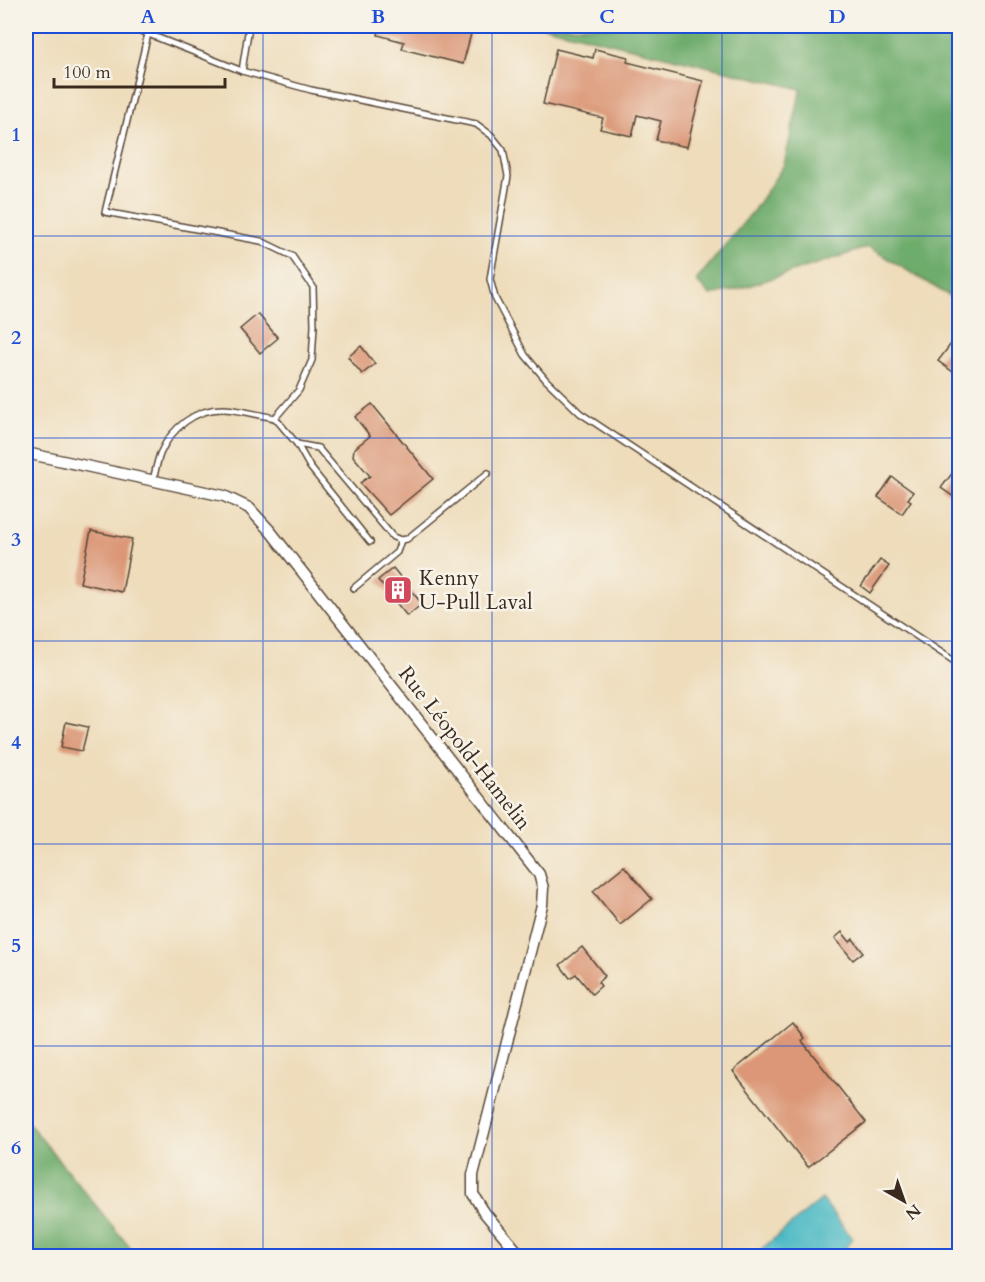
<svg xmlns="http://www.w3.org/2000/svg" width="985" height="1282" font-family="Cardo,serif">
	<style>
		.forest { fill: #6eac6c; stroke: #546b45; stroke-width: 1.5 }
		.water { fill: #4bb9c4; stroke: #437271; stroke-width: 1.5 }
		.building { fill: #db9777 }
		.lines { fill: none; stroke-linecap: round; stroke-linejoin: round }
		.service-casing { stroke: #564535; stroke-width: 8 }
		.minor-casing { stroke: #564535; stroke-width: 13 }
		.service { stroke: #fff; stroke-width: 5 }
		.minor { stroke: #fff; stroke-width: 10 }
		.grid { fill: none; stroke: #1d4ed8; stroke-width: 1.5; stroke-opacity: 0.55 }
		.labels { text-anchor: middle; stroke-width: 5; stroke-linejoin: round; paint-order: stroke }
		.poi-label { font-size: 21px; fill: #3b2a1e; stroke: #f7f3e8; text-anchor: start }
		.street-label { font-size: 21px; fill: #3b2a1e; stroke: #f7f3e8 }
		.neatline { fill: none; stroke: #1d4ed8; stroke-width: 2 }
		.grid-label { font-size: 20px; text-anchor: middle; font-weight: bold; fill: #1d4ed8 }
	</style>
	<rect width="100%" height="100%" fill="#f7f3e8"/>
	<filter id="ink" filterUnits="userSpaceOnUse"><feTurbulence type="fractalNoise" baseFrequency=".0167" numOctaves="2"/><feDisplacementMap in="SourceGraphic" scale="12" xChannelSelector="R" yChannelSelector="G"/><feConvolveMatrix kernelMatrix="1 2 1 2 8 2 1 2 1" color-interpolation-filters="sRGB"/></filter>
	<filter id="wash" filterUnits="userSpaceOnUse"><feTurbulence type="fractalNoise" baseFrequency=".008" numOctaves="4" result="noise"/><feDisplacementMap in="SourceGraphic" scale="24" xChannelSelector="R" yChannelSelector="G"/><feGaussianBlur stdDeviation="1.35" result="paint"/><feColorMatrix in="noise" values="0 0 0 0 0 0 0 0 0 0 0 0 0 0 0 0 0 1.4 0 .05"/><feComposite in="paint" operator="in"/></filter>
	<g filter="url(#wash)">
		<rect width="100%" height="100%" fill="#eedcba"/>
		<!-- forest -->
		<g class="forest">
			<polygon points="541,26 959,26 959,298 951,297 869,247 739,289 710,295 696,281 754,210 784,165 801,89"/>
			<polygon points="26,1120 137,1256 26,1256"/>
		</g>
		<!-- water -->
		<polygon class="water" points="822,1199 852,1238 841,1256 753,1256"/>
		<g id="blocks">
			<!-- building -->
			<g class="building">
				<polygon points="380,26 473,26 463,64 402,49 404,42 378,35"/>
				<polygon points="556,49 593,58 595,49 628,57 627,62 703,81 687,147 656,140 661,121 637,115 632,136 600,129 603,118 543,104"/>
				<polygon points="258,314 278,338 260,353 240,329"/>
				<polygon points="960,332 960,377 938,361"/>
				<polygon points="361,346 375,364 362,374 348,357"/>
				<polygon points="372,404 433,479 389,515 360,483 370,476 353,456 354,449 370,436 355,417"/>
				<polygon points="960,463 960,501 941,488"/>
				<polygon points="892,477 913,492 908,499 911,501 902,514 878,497"/>
				<polygon points="91,531 132,539 122,592 80,583"/>
				<polygon points="880,560 889,566 870,593 861,586"/>
				<polygon points="393,568 422,604 407,616 378,580"/>
				<polygon points="66,722 88,727 82,751 61,747"/>
				<polygon points="624,866 652,899 620,925 593,891"/>
				<polygon points="842,932 850,942 853,939 863,952 853,960 835,938"/>
				<polygon points="582,947 605,976 598,982 601,986 592,994 576,974 570,978 560,965"/>
				<polygon points="793,1022 805,1038 802,1041 866,1122 808,1167 733,1071"/>
			</g>
		</g>
	</g>
	<g filter="url(#ink)">
		<use href="#blocks" fill-opacity="0" stroke="#564535" stroke-width="1.5"/>
		<g class="lines">
			<!-- service casing -->
			<g class="service-casing">
				<g id="service">
					<polyline points="128,26 242,71 311,90 476,124 491,135 503,150 508,176 490,279 495,298 525,355 546,380 580,413 960,665"/>
					<polyline points="148,34 105,212 261,241 292,256 313,287 314,326 312,360 299,390 275,418 297,444 310,467 370,542"/>
					<polyline points="242,71 249,26"/>
					<polyline points="297,444 318,448 393,537 401,540 407,539 488,473"/>
					<path d="M 153,481 C 155,472 157,462 160,454 C 171,428 196,408 224,409 C 241,410 258,415 275,418"/>
					<polyline points="354,588 397,552 401,540"/>
				</g>
			</g>
			<!-- minor casing -->
			<g class="minor-casing">
				<polyline id="minor" points="26,453 224,496 249,508 271,532 539,874 543,888 542,905 473,1175 473,1194 484,1212 521,1256"/>
			</g>
			<!-- service -->
			<use href="#service" class="service"/>
			<!-- minor -->
			<use href="#minor" class="minor"/>
		</g>
	</g>
	<!-- grid -->
	<path class="grid" d="M 263,26 L 263,1256M 492,26 L 492,1256M 722,26 L 722,1256M 26,236 L 960,236M 26,438 L 960,438M 26,641 L 960,641M 26,844 L 960,844M 26,1046 L 960,1046"/>
	<!-- icons -->
	<defs>
		<g id="building-square" transform="scale(1.5)"><rect x="-9" y="-9" width="18" height="18" rx="4" fill="#d1495b" stroke="#f7f3e8"/><path d="M-4-6H4V6H1V3H-1V6H-4ZM-2.5-4.3h1.7v1.8h-1.7ZM.8-4.3h1.7v1.8H.8ZM-2.5-1h1.7V.8h-1.7ZM.8-1h1.7V.8H.8Z" fill="#fff"/></g>
	</defs>
	<g fill-rule="evenodd">
		<use href="#building-square" x="398" y="590"/>
	</g>
	<g class="labels">
		<!-- poi labels -->
		<g class="poi-label">
			<text x="419" y="585">Kenny<tspan x="419" dy="24">U-Pull Laval</tspan></text>
		</g>
		<!-- street labels -->
		<g class="street-label">
			<text transform="translate(465 748) rotate(52)" y="7">Rue Léopold-Hamelin</text>
		</g>
	</g>
	<!-- margin -->
	<rect width="985" height="1282" fill="none" stroke="#f7f3e8" stroke-width="66"/>
	<!-- north arrow -->
	<g transform="translate(904 1201) rotate(140)" stroke="#f7f3e8" stroke-width="4.5" paint-order="stroke">
	<path d="M0-4.5L10 22L0 15L-10 22Z" fill="#3b2a1e"/>
	<text y="-9" font-size="16" font-weight="bold" text-anchor="middle" fill="#3b2a1e">N</text>
	</g>
	<!-- scale -->
	<path d="M54 78v9h171v-9" fill="none" stroke="#3b2a1e" stroke-width="3"/>
	<text x="63" y="78" font-size="18" fill="#3b2a1e" stroke="#f7f3e8" stroke-width="4.5" paint-order="stroke">100 m</text>
	<rect x="33" y="33" width="919" height="1216" class="neatline"/>
	<g class="grid-label">
		<text x="148" y="23">A</text>
		<text x="378" y="23">B</text>
		<text x="607" y="23">C</text>
		<text x="837" y="23">D</text>
		<text x="16" y="141">1</text>
		<text x="16" y="344">2</text>
		<text x="16" y="546">3</text>
		<text x="16" y="749">4</text>
		<text x="16" y="952">5</text>
		<text x="16" y="1154">6</text>
	</g>
</svg>
